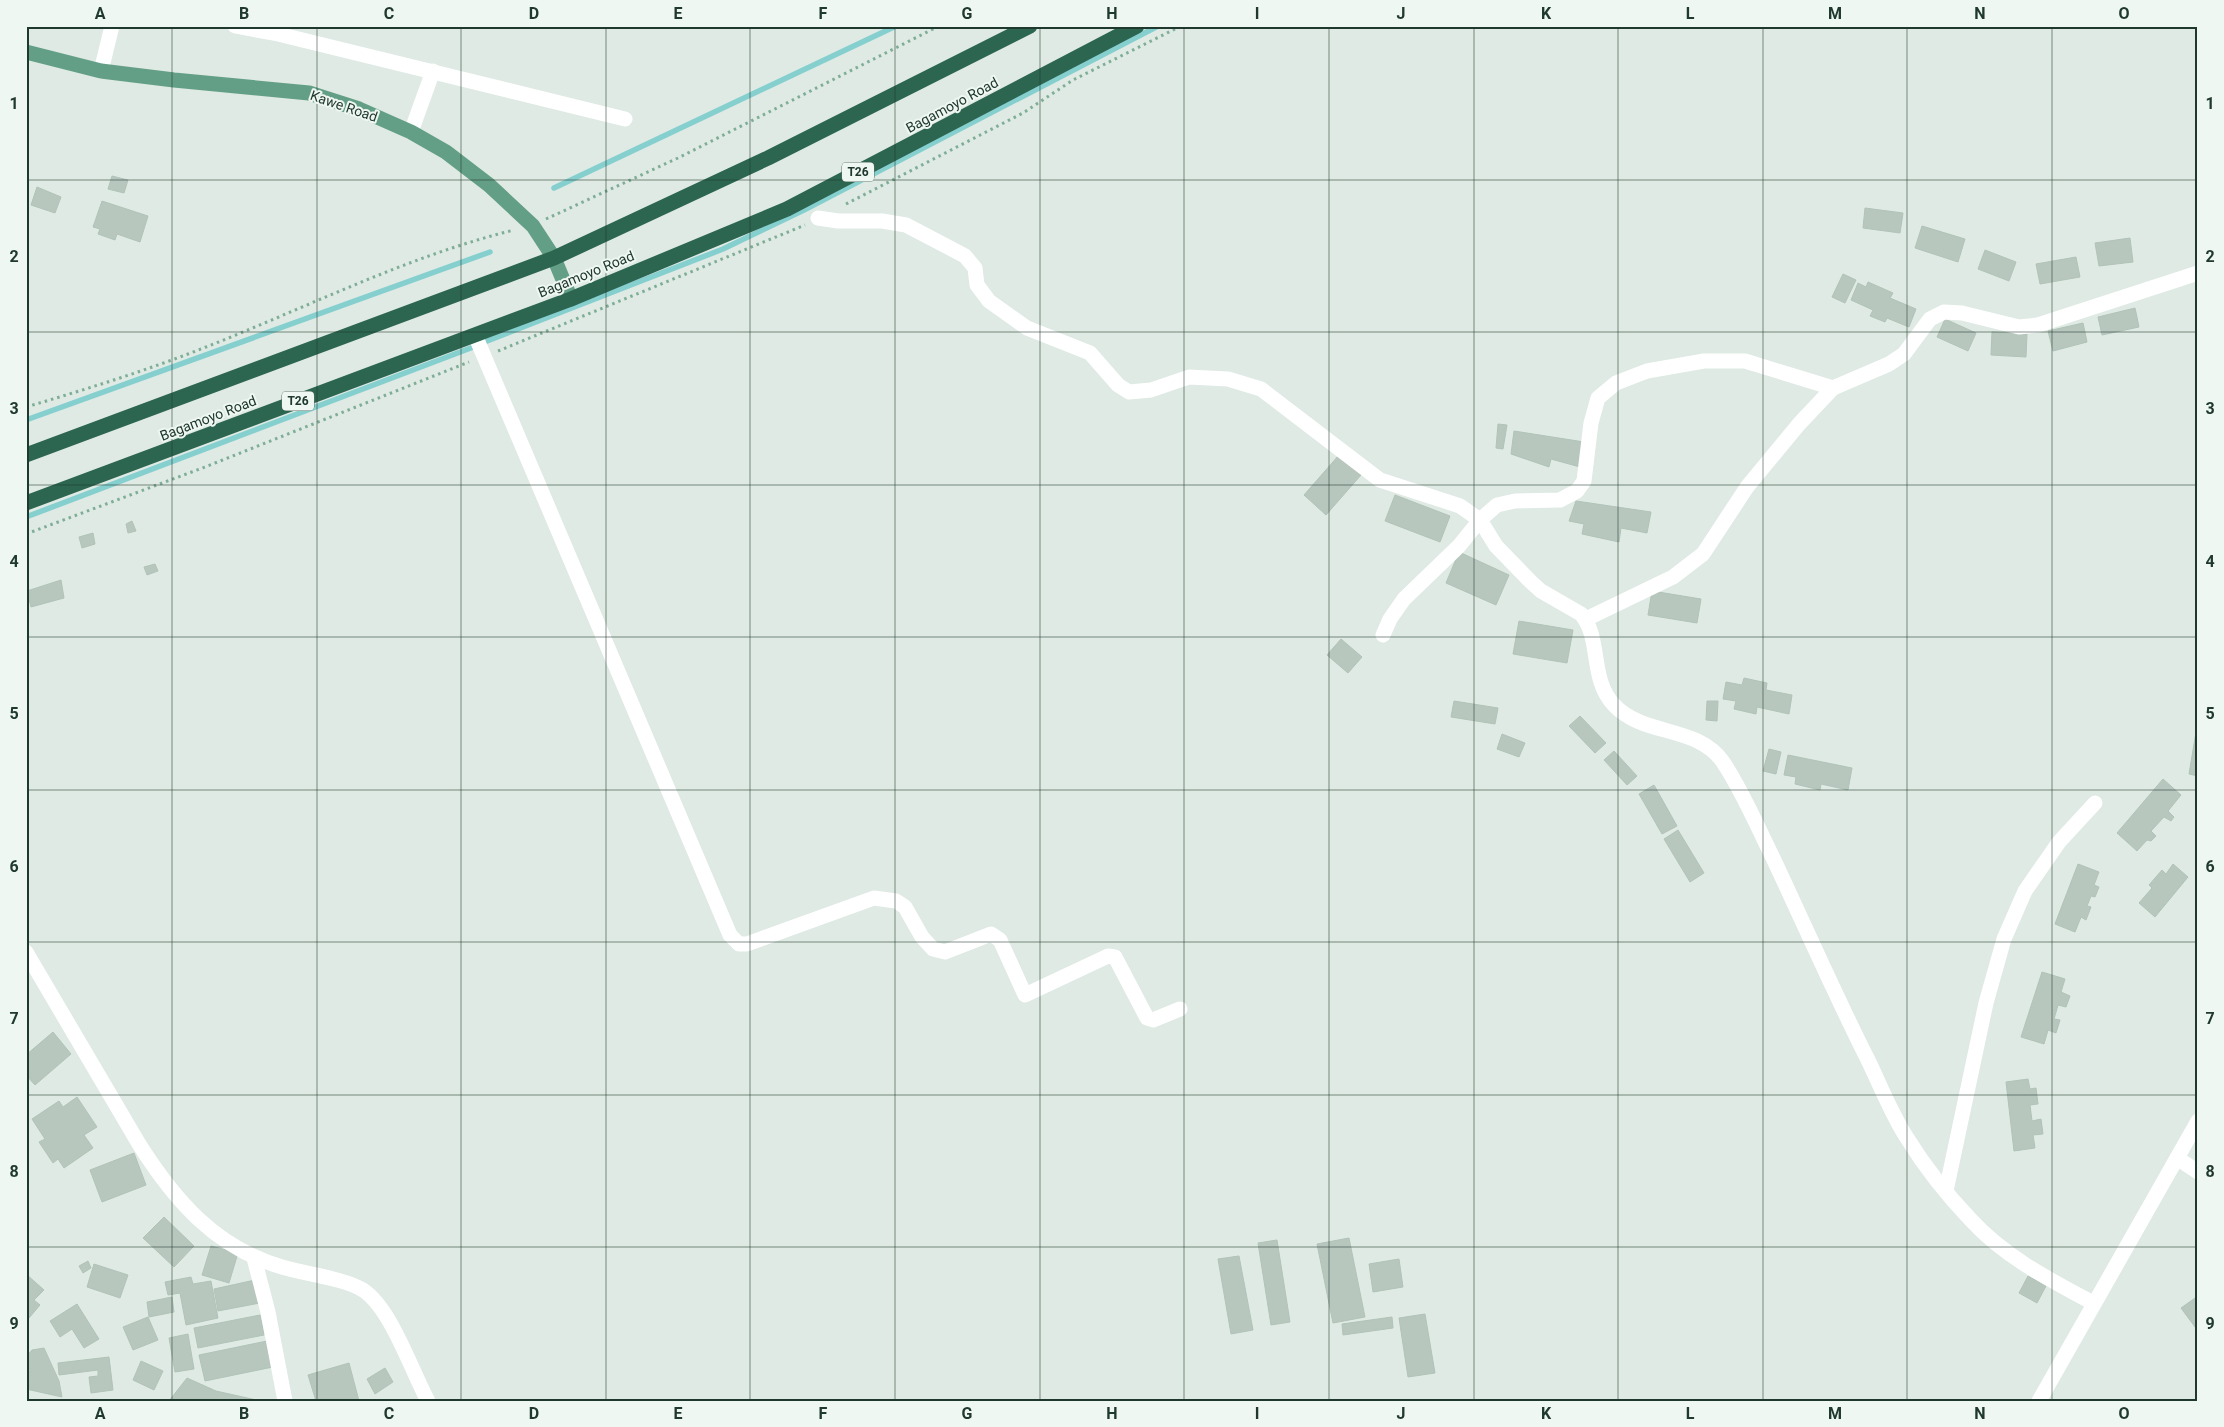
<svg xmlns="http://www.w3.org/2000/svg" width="2224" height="1427" font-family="Roboto,sans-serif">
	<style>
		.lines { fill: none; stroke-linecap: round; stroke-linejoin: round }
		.stream { stroke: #86cfcf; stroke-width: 5.5 }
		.building { fill: #b7c7be; stroke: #b1c3b9 }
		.path { stroke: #7fad97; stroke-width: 3; stroke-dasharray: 2.5 4; stroke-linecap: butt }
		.minor { stroke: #fff; stroke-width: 15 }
		.major { stroke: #639f86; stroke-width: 15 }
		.highway { stroke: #2c6550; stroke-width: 15 }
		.grid { fill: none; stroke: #20392e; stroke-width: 1; stroke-opacity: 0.55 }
		.labels { text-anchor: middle; stroke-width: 4; stroke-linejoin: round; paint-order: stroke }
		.shield { fill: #eef7f1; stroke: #5e7268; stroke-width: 1 }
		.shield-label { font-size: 12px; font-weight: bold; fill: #20392e }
		.street-label { font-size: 14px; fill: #20392e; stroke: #eef7f1 }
		.neatline { fill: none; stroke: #20392e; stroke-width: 2 }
		.grid-label { font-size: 16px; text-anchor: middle; font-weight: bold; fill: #20392e }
	</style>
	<rect width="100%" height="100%" fill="#deeae3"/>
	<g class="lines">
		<!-- stream -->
		<g class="stream">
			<polyline points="554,188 896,26"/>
			<polyline points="482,343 723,249 804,210 1158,26"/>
			<polyline points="26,420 490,252"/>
			<polyline points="26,517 476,346"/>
		</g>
	</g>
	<!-- building -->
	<g class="building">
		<polygon points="112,176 128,180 124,193 108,189"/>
		<polygon points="37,187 61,197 55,213 31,205"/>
		<polygon points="102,201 148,216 140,242 117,234 115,240 98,234 100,229 93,227"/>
		<polygon points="1865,208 1903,213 1900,233 1863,228"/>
		<polygon points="1922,226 1965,239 1958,262 1915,248"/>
		<polygon points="2130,238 2133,262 2099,266 2095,243"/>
		<polygon points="1985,250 2016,262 2009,281 1978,269"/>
		<polygon points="2076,257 2080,277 2040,284 2036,264"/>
		<polygon points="1843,274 1856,280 1845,303 1832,297"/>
		<polygon points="1868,282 1893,293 1890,298 1916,309 1909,327 1887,318 1885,322 1870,316 1873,310 1851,300 1858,283 1866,287"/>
		<polygon points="2135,308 2139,327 2102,335 2098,317"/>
		<polygon points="1945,319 1976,333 1968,351 1937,337"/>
		<polygon points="2083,323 2087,342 2053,351 2048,331"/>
		<polygon points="1992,332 2027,334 2026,357 1991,355"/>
		<polygon points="1498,424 1507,425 1503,449 1496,448"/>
		<polygon points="1514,431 1584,442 1580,467 1551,459 1549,467 1511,454"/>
		<polygon points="1339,455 1361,475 1326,515 1304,495"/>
		<polygon points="1395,495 1450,516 1440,542 1385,521"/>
		<polygon points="1576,501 1651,512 1647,533 1621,528 1619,542 1582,534 1584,524 1569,521"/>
		<polygon points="132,521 136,531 128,533 126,524"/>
		<polygon points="93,533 95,544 82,548 79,537"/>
		<polygon points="1459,552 1509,575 1496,605 1446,583"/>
		<polygon points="155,564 158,571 147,575 144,567"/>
		<polygon points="61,580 64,598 31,607 27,591"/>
		<polygon points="1652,591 1701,599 1697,623 1648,615"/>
		<polygon points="1519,621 1573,630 1567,663 1513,654"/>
		<polygon points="1341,639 1362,657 1348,673 1327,655"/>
		<polygon points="1744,678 1767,683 1766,690 1792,695 1789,714 1757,707 1756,714 1734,709 1736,701 1723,699 1726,682 1742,685"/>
		<polygon points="1454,701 1498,708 1495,724 1451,717"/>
		<polygon points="1707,701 1718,701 1717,721 1706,720"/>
		<polygon points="1580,716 1606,743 1595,753 1569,726"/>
		<polygon points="2198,720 2198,776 2189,774"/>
		<polygon points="1502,734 1525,743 1519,757 1497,749"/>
		<polygon points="1769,749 1781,752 1776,774 1763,771"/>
		<polygon points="1614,751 1637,776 1627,785 1604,760"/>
		<polygon points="1788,755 1852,768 1848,790 1821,784 1820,790 1795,784 1796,777 1784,775"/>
		<polygon points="2163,779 2181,795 2168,811 2174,817 2171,821 2164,817 2151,831 2156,836 2151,841 2147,840 2137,851 2117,833"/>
		<polygon points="1654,785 1677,826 1662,834 1639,794"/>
		<polygon points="1678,830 1704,873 1690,882 1664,839"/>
		<polygon points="2078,864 2099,872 2094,885 2099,887 2095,897 2091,896 2087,906 2091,907 2086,920 2081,917 2075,932 2055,924"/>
		<polygon points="2173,864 2188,877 2155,917 2139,903 2152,888 2149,885 2162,870 2166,874"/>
		<polygon points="2042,972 2065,979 2061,992 2070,996 2066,1007 2058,1005 2054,1019 2060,1020 2056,1033 2048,1030 2044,1044 2021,1037"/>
		<polygon points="53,1032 71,1054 35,1085 26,1075 26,1055"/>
		<polygon points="2028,1079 2030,1089 2036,1088 2038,1104 2030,1105 2032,1121 2041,1119 2043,1134 2033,1135 2035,1148 2014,1151 2006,1082"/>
		<polygon points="77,1097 97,1127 84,1135 93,1148 64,1168 58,1159 53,1163 39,1142 45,1139 32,1119 59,1101 63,1107"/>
		<polygon points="134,1153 146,1185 102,1202 90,1170"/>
		<polygon points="164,1217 194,1246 174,1267 143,1238"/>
		<polygon points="1349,1238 1365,1317 1333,1323 1317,1244"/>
		<polygon points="1277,1240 1290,1322 1271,1325 1258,1243"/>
		<polygon points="211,1246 238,1253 229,1283 202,1275"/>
		<polygon points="1239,1256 1253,1330 1231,1334 1218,1259"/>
		<polygon points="1399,1259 1403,1287 1373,1292 1369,1264"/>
		<polygon points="88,1261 91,1268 83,1273 79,1266"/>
		<polygon points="94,1264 128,1275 120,1298 87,1287"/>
		<polygon points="26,1274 44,1290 34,1300 40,1305 29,1318 26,1315"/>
		<polygon points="2028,1276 2046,1286 2037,1303 2019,1293"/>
		<polygon points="191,1277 193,1284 211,1281 218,1318 186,1325 180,1293 168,1295 165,1282"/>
		<polygon points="255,1280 260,1303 218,1311 214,1289"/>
		<polygon points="2198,1296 2198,1331 2181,1308"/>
		<polygon points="172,1297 174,1312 149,1317 147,1302"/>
		<polygon points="77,1304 99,1339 84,1348 72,1329 60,1337 50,1321"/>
		<polygon points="1425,1314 1435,1373 1408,1377 1399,1318"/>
		<polygon points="260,1315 264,1335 198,1348 194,1328"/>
		<polygon points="148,1317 158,1340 133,1350 123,1327"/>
		<polygon points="1392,1317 1393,1328 1343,1335 1342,1324"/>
		<polygon points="188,1334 194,1369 175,1372 169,1338"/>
		<polygon points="267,1341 273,1367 205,1381 199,1355"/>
		<polygon points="44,1348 59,1381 62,1397 26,1389 26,1369 31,1372 26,1363 26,1357 32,1350"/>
		<polygon points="109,1357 113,1390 91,1393 89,1377 98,1376 98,1370 59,1375 58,1363"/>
		<polygon points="141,1361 163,1371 154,1390 133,1380"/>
		<polygon points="349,1363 359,1401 316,1401 308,1375"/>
		<polygon points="385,1368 393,1382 375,1394 367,1379"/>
		<polygon points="187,1378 216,1391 261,1401 169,1401"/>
	</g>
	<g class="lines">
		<!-- path -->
		<g class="path">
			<polyline points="846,204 1023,113 1073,80 1181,26"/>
			<polyline points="546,219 678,158 939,26"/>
			<polyline points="498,351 805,225"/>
			<path d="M 26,407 C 87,389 148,370 206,347 C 308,307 408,256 514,230"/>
			<polyline points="26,534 205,467 469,362"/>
		</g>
		<!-- minor -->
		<g class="minor">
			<polyline points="235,26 278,34 625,119"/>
			<polyline points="101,71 112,26"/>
			<polyline points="411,132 433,71"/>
			<path d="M 818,218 L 838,221 L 882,221 L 906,225 L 965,256 L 975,268 L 977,285 L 989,301 L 1027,328 L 1090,353 L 1118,385 L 1129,392 L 1151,390 L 1189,377 L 1228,379 L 1261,389 L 1380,480 L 1460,506 L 1480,520 L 1496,546 L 1531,582 L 1541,591 L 1581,614 C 1602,638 1589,679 1614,705 C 1644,737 1698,725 1723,762 C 1743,792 1757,826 1773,858 C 1805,926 1835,995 1869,1062 C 1881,1087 1892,1115 1907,1138 C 1925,1167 1948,1196 1971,1220 C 2005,1257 2050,1280 2093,1303"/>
			<polyline points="475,335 730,935 739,944 747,944 874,898 896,901 905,907 922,937 933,949 945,952 991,934 1000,940 1025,995 1108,956 1115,957 1147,1018 1153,1020 1180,1009"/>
			<polyline points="1586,619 1673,577 1703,554 1747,487 1799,424 1833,388 1889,364 1904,354 1930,319 1944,312 1962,313 2019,327 2038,325 2198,273"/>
			<polyline points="1383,635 1390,619 1404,599 1459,546 1480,520 1497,505 1515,501 1560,500 1577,491 1584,481 1591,423 1598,398 1616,383 1647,371 1704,361 1745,361 1833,388"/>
			<path d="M 26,952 L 139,1144 C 175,1201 216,1248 282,1267 C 305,1274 343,1278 363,1290 C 391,1308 412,1372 428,1401"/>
			<polyline points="2177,1158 2198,1172"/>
			<polyline points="1946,1191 1986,1003 2004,939 2025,891 2059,842 2095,803"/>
			<polyline points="254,1258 268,1312 285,1401"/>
			<polyline points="2039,1401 2198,1121"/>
		</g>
		<!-- major -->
		<polyline class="major" points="26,52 101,71 174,80 309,93 359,109 411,132 446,152 489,185 533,226 554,258 571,299"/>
		<!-- highway -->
		<g class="highway">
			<polyline points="26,455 554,258 768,158 1030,26"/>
			<polyline points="26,503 571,299 787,209 1137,26"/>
		</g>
	</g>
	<!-- grid -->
	<path class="grid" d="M 172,26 L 172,1401M 317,26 L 317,1401M 461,26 L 461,1401M 606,26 L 606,1401M 750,26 L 750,1401M 895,26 L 895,1401M 1040,26 L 1040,1401M 1184,26 L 1184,1401M 1329,26 L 1329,1401M 1474,26 L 1474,1401M 1618,26 L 1618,1401M 1763,26 L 1763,1401M 1907,26 L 1907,1401M 2052,26 L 2052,1401M 26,180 L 2198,180M 26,332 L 2198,332M 26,485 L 2198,485M 26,637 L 2198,637M 26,790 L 2198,790M 26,942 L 2198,942M 26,1095 L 2198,1095M 26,1247 L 2198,1247"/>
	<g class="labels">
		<!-- shield labels -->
		<g class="shield">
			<rect x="842" y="162.5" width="32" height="19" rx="4"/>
			<rect x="282" y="391.5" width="32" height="19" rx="4"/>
		</g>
		<g class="shield-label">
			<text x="858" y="176">T26</text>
			<text x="298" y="405">T26</text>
		</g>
		<!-- street labels -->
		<g class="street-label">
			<text transform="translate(952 105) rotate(-28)" y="5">Bagamoyo Road</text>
			<text transform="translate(344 106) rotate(19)" y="5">Kawe Road</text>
			<text transform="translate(586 274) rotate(-22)" y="5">Bagamoyo Road</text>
			<text transform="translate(208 418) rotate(-21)" y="5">Bagamoyo Road</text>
		</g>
	</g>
	<!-- border -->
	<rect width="2224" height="1427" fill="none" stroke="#eef7f1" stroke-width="55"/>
	<rect x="28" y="28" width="2168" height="1372" class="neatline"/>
	<g class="grid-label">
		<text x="100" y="19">A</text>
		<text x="244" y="19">B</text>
		<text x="389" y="19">C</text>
		<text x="534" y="19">D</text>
		<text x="678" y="19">E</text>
		<text x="823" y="19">F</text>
		<text x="967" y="19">G</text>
		<text x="1112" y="19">H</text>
		<text x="1257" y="19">I</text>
		<text x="1401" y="19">J</text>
		<text x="1546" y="19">K</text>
		<text x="1690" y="19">L</text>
		<text x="1835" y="19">M</text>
		<text x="1980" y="19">N</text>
		<text x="2124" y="19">O</text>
		<text x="14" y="109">1</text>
		<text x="2210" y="109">1</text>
		<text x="14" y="262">2</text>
		<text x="2210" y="262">2</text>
		<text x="14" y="414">3</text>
		<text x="2210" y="414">3</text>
		<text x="14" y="567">4</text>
		<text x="2210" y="567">4</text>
		<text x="14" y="719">5</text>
		<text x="2210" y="719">5</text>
		<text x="14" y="872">6</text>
		<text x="2210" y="872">6</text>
		<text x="14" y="1024">7</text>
		<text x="2210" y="1024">7</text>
		<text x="14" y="1177">8</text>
		<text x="2210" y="1177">8</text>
		<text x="14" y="1329">9</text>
		<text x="2210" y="1329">9</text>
		<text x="100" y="1419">A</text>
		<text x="244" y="1419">B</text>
		<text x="389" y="1419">C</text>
		<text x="534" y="1419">D</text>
		<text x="678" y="1419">E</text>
		<text x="823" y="1419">F</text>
		<text x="967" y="1419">G</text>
		<text x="1112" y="1419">H</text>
		<text x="1257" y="1419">I</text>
		<text x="1401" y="1419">J</text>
		<text x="1546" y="1419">K</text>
		<text x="1690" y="1419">L</text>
		<text x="1835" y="1419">M</text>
		<text x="1980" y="1419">N</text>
		<text x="2124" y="1419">O</text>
	</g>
</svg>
